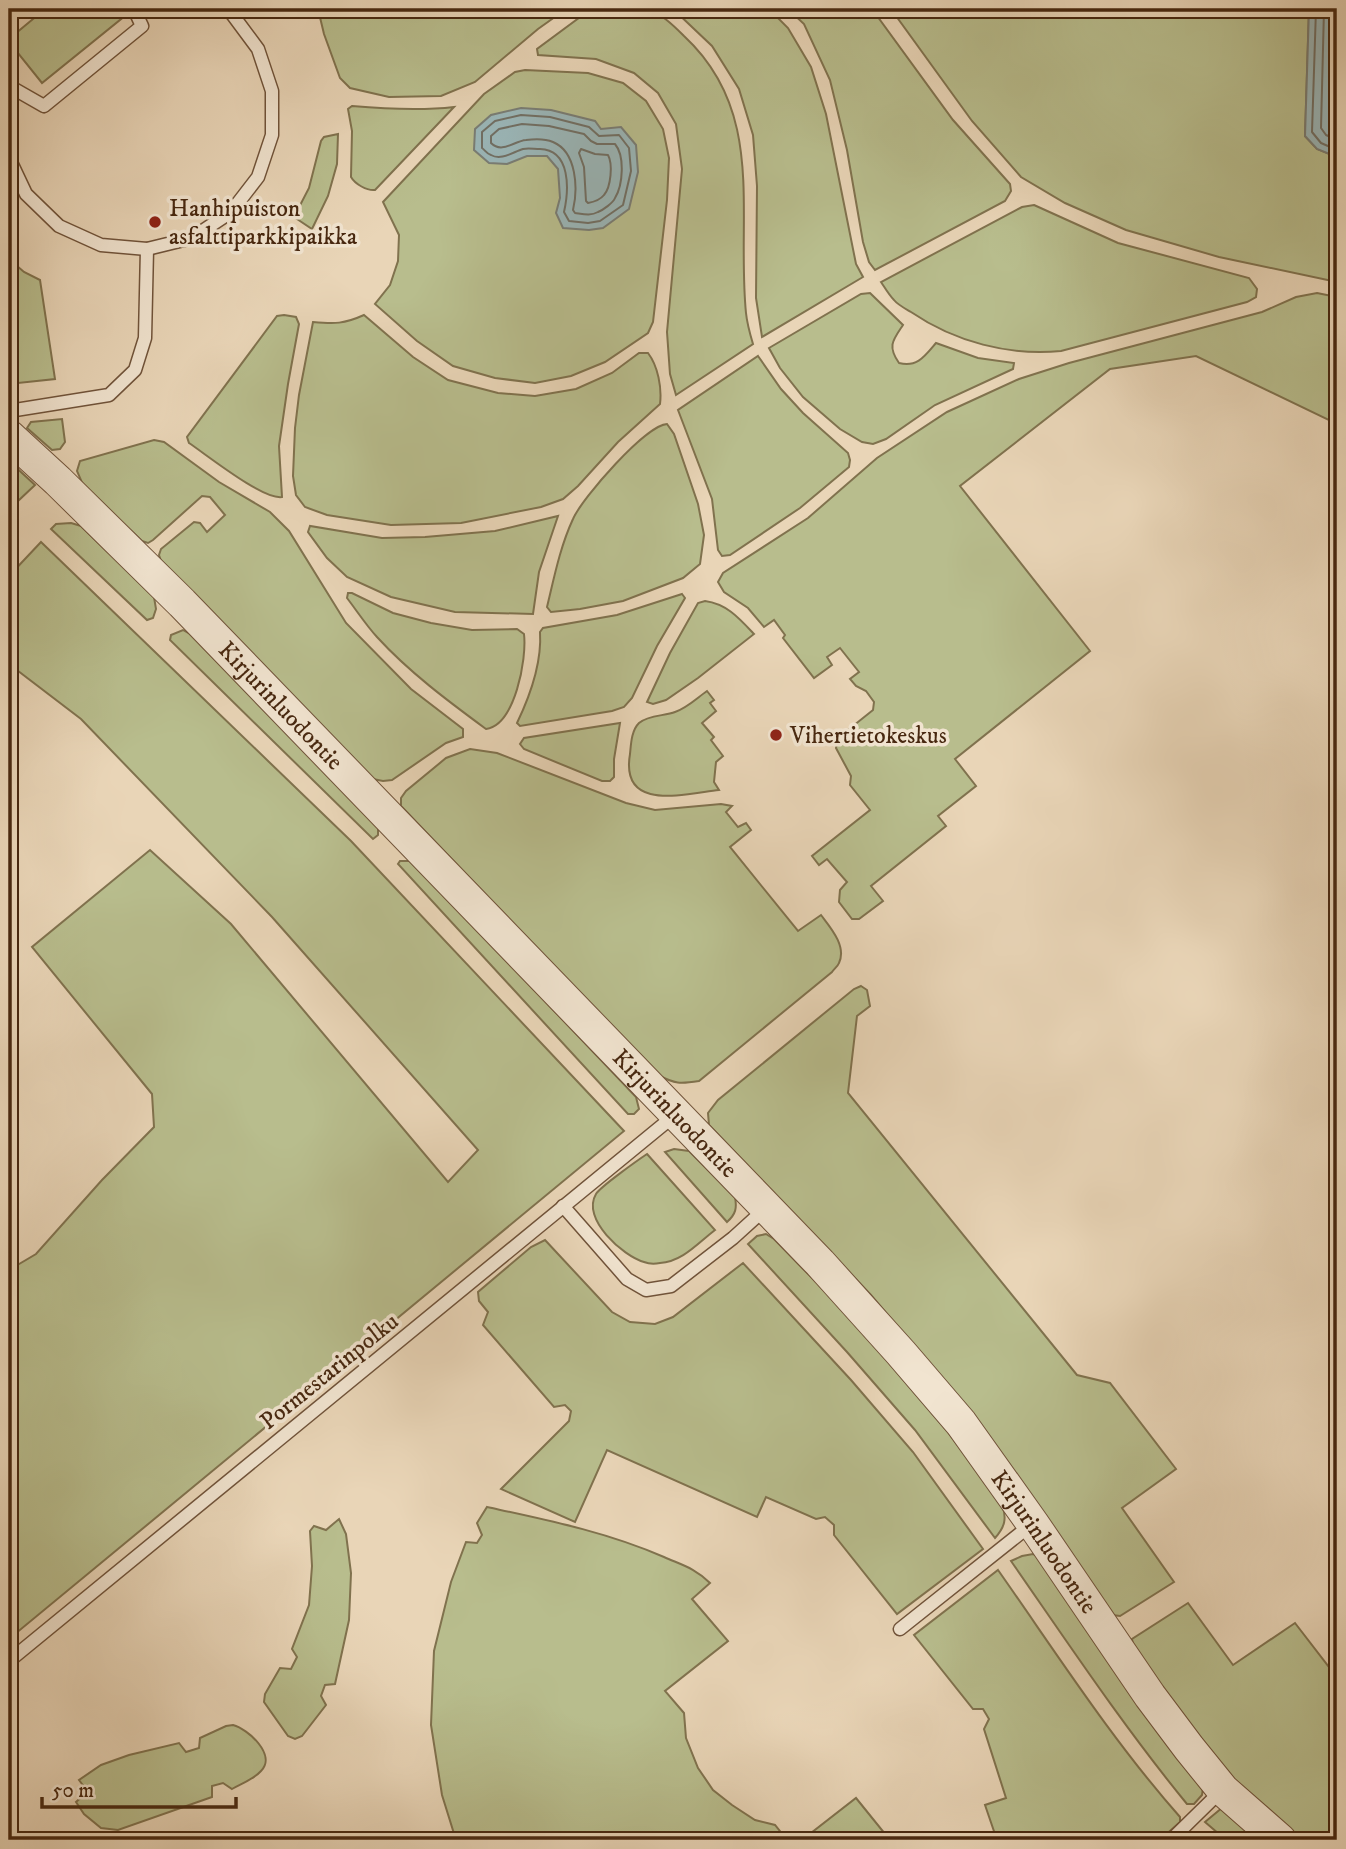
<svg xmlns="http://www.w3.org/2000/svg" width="1346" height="1849" font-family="'IM FELL DW Pica',serif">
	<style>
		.green { fill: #b8bd8d; stroke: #80724e; stroke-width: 2 }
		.water { fill: #9ab6b8; stroke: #797d75; stroke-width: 2 }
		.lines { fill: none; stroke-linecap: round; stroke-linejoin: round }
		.shore { stroke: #716f64; stroke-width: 2 }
		.service-casing { stroke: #70533a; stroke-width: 15 }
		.tertiary-casing { stroke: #70533a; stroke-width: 34 }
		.service { stroke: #f1e4d0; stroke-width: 12 }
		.tertiary { stroke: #f1e4d0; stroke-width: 32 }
		.poi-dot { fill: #8f2418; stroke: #f1e4d0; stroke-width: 2.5 }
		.labels { text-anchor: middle; stroke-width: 7; stroke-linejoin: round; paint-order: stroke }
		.poi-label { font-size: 24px; fill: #482810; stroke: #f1e4d0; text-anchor: start }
		.street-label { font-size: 24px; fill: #482810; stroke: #f1e4d0 }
	</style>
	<rect width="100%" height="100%" fill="#e9d5b7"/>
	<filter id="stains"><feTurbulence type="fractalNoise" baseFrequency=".00286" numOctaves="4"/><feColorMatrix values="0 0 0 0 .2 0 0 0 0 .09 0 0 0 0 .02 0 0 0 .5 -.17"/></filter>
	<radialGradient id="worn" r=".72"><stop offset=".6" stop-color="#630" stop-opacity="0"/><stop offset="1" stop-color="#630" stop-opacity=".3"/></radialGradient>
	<!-- green -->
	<g class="green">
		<polygon points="45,9 121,9 126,15 42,83 9,42 9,39"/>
		<polygon points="318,9 566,9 538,29 475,82 441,96 389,97 350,88 340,78 324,34"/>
		<path d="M 591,9 C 609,9 628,6 645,9 C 659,11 674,26 684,36 C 767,113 736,214 746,313 C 747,323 750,334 753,344 L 676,395 L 670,374 L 667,332 L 682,169 L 676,124 L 658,93 L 634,73 L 596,59 L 538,55 L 537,49 Z"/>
		<polygon points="673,9 769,9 788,28 811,67 826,114 856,264 863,277 762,337 756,298 757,186 753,135 739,89 712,46"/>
		<polygon points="788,9 872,9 953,120 1010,184 1011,191 1005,201 875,270 869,262 863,242 847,150 830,80 804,24"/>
		<polygon points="891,9 1309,9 1305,136 1317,149 1337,157 1337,282 1219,257 1126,230 1065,203 1021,177 972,121"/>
		<polygon points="525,70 588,73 623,83 646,101 663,129 669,158 667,200 653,322 648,333 605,362 571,376 535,383 495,378 453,366 417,341 375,304 390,285 398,261 399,235 383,202 484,94 515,72"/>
		<path d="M 352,106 C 386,109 419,111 454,107 L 375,190 C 367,191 355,184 351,177 L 352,131 L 348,109 Z"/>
		<polygon points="338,134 337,164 328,196 312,229 294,217 309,188 321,141 324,137"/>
		<path d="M 1034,205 L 1118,243 L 1249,278 L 1257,289 L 1256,297 L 1247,302 L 1061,351 C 1009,356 955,342 911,312 C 906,309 898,305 894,300 C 889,295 885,288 881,282 L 1022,207 Z"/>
		<polygon points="9,259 24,272 40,280 55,379 9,384"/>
		<path d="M 870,293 L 903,325 C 893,340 887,346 899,363 C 917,368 925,356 936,343 L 978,358 L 1014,363 L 1013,369 L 935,405 L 886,439 L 873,444 L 862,442 L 840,429 L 803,397 L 780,368 L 769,348 L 861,294 Z"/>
		<polygon points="1317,293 1337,297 1337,424 1196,356 1110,369 960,486 1090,651 955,759 976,786 938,816 946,826 871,886 883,901 859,919 852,919 839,902 840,890 847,882 827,859 819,865 812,856 870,810 850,785 851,776 836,748 838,738 873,710 874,702 866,691 856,686 850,679 859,672 840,648 827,657 832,665 814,678 783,638 785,635 774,620 764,627 748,608 724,592 718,582 723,573 808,518 877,458 947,412 1019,379 1069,363 1262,312 1296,297"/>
		<path d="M 284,315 L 296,317 L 299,324 L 288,384 L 279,446 L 282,497 C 263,500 207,455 189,443 L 187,437 L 277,316 Z"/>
		<path d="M 364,315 L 413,357 L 448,380 L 498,393 L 535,396 L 576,389 L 612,373 L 639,353 L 648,353 C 658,366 662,388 660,404 L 618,442 L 578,486 L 563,499 L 541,507 L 461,523 L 391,525 L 327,515 L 305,507 L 296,495 L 293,476 L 295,428 L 299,395 L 313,322 C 335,324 344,324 364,315 Z"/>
		<polygon points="758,356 781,389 803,413 848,453 850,460 849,467 800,508 730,555 722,556 718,550 712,499 678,410"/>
		<polygon points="62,419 65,442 60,449 52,450 27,428 31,422"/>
		<path d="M 667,424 L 674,434 L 698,504 L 704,535 L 700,564 L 683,578 L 623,601 L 580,609 L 551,612 L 547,607 C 554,578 560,547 573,519 C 582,498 646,425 667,424 Z"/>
		<polygon points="154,440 164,442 219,482 270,512 289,531 346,623 411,689 463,729 463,737 446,743 392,780 383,781 373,779 161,561 159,555 161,549 194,522 200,523 207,532 225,515 210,497 202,496 153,540 148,543 142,541 83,485 77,471 80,461"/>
		<polygon points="9,461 35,485 18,501 9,492"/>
		<polygon points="558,516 539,572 533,614 455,612 391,597 347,577 327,558 308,532 310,526 382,538 425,537 495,531"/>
		<polygon points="71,523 81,526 154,597 156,609 153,618 147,620 51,529 56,524"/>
		<polygon points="41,542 351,841 624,1131 9,1639 9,1270 36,1254 102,1180 154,1127 152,1094 32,947 150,850 231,924 448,1182 478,1150 272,917 81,719 9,664 9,576"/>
		<path d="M 348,593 L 352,593 L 393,613 L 431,623 L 472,630 L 517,629 L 524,634 C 527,659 515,725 486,729 C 448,701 409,672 377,637 C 366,625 357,611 347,598 Z"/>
		<path d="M 682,594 L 685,598 L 657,646 L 632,698 L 624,707 L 612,711 L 520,726 L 517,723 C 530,696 542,663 540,632 L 543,628 L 617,615 Z"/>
		<path d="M 705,601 C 727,604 739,618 754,634 L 698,678 L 666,700 L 653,704 L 647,702 L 670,653 L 698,603 Z"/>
		<polygon points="183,630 190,634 378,826 378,835 373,839 170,640 171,635"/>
		<path d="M 707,691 L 714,700 L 710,703 L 716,711 L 702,723 L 714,737 L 711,740 L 723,756 L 716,762 L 714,782 L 719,790 C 684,794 620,812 630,754 C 631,745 631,731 639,723 C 648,715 665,716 675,712 C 687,708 697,698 707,691 Z"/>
		<polygon points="620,723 614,759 614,777 610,781 602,781 524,749 520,744 524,738"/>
		<path d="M 470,749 L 497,753 L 626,803 L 655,810 L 721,804 L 732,806 L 726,812 L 738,827 L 746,823 L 751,830 L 730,847 L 798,931 L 821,915 C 830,927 847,946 839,963 C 838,966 834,969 832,972 L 699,1081 C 680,1084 675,1084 658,1075 L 401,806 L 401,798 L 406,791 L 446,758 Z"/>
		<polygon points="400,861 412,861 636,1097 639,1109 634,1114 628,1114 398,864"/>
		<polygon points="861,986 867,990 870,1006 857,1016 848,1093 1077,1375 1110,1383 1176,1469 1122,1508 1174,1582 1120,1616 1112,1615 945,1383 871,1295 709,1125 708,1113 718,1100 854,989"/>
		<path d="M 674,1149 L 689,1151 L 735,1197 C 737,1208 736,1214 727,1222 L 665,1152 Z"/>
		<path d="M 647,1154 L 715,1230 C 698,1243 682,1262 660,1263 C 655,1264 649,1264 644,1262 C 623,1256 581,1219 596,1194 C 600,1187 638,1160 647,1154 Z"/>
		<path d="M 766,1234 L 774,1239 L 851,1318 L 947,1431 L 1002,1505 C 1007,1518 1005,1527 995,1538 L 915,1430 L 847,1352 L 748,1244 L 757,1236 Z"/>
		<polygon points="545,1240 612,1312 630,1322 655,1324 673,1317 743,1263 851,1380 913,1452 983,1549 897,1614 834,1535 834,1525 825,1517 816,1519 766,1497 757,1517 607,1450 575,1522 501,1489 569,1421 571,1411 565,1405 554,1407 483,1325 488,1312 479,1301 478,1292 531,1247"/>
		<path d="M 487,1507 C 547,1520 607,1532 664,1557 C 682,1565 695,1568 710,1583 L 692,1599 L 728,1641 L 665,1691 L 684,1713 L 686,1738 L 698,1768 L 713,1790 L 732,1805 L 755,1820 L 775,1825 L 787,1840 L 456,1840 L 442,1795 L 431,1725 L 434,1651 L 451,1582 L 466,1542 L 477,1543 L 482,1535 L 477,1523 Z"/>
		<polygon points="339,1519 346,1534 351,1573 349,1620 335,1684 325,1685 321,1696 326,1705 302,1736 295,1739 288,1736 264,1702 265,1694 280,1668 291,1669 297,1657 292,1649 309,1605 312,1566 310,1531 314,1526 326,1530"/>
		<path d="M 1033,1554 L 1040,1558 L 1203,1788 L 1202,1795 L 1194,1804 L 1187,1804 C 1123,1726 1068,1643 1011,1561 L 1022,1556 Z"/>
		<path d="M 998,1570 C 1057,1654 1112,1740 1180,1817 L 1180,1822 L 1160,1840 L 997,1840 L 985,1805 L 1006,1798 L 984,1729 L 989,1719 L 983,1709 L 973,1709 L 914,1635 Z"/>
		<polygon points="1188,1603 1233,1665 1295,1623 1329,1667 1337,1669 1337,1840 1301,1840 1247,1794 1192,1733 1133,1645 1132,1639"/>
		<path d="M 233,1725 C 248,1729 277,1755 261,1771 C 254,1779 241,1784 232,1789 L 223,1783 L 212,1786 L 212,1797 L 118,1830 L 101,1828 L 84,1814 L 76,1802 L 84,1795 L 85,1788 L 79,1780 L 101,1765 L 129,1755 L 179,1743 L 186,1752 L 199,1748 L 200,1738 L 226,1726 Z"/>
		<polygon points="856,1798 890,1840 802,1840"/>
		<polygon points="1223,1807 1261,1840 1226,1840 1205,1822"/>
	</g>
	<!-- water -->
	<g class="water">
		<polygon points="1309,9 1337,9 1337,157 1317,149 1305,136"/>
		<polygon points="521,108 551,110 595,121 601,129 621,127 636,145 638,172 629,209 603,228 589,230 563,228 556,213 560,198 558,169 547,156 527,156 507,164 489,163 474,150 475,129 491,115"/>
	</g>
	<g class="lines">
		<!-- shore -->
		<g class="shore">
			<polyline points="1316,9 1312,132 1321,143 1337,150"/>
			<polyline points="1324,9 1321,128 1326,135 1337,140"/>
			<polyline points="1335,9 1331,124 1337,129"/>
			<path d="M 521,115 L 550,117 L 589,127 L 599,136 L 619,135 L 629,148 L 631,171 L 623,205 L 600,221 L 588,223 L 569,221 L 564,212 C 569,190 571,150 540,149 C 534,149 528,148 523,149 C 513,152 501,161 491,155 C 487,154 485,150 482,148 L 482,132 L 495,121 Z"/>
			<path d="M 522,124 L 549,126 L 584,134 L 591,141 L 597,144 L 615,144 C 625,156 623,185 615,198 C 613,203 603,210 598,212 C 591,216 583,214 575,213 L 573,210 C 578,189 577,152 553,142 C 546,139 534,139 526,140 C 514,141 502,154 491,143 L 491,136 L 499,129 Z"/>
			<path d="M 581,149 L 595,154 L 608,155 C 613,164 611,187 604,195 C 600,200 594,202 588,203 L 586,201 L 584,167 L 579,153 Z"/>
		</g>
		<!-- service casing -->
		<g class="service-casing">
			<g id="service">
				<polyline points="9,86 44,106 142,26 134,9"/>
				<polyline points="9,158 26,194 59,226 101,245 147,249 192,238 231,212 258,177 272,135 272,91 258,49 232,14 224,9"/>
				<polyline points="9,411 109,395 135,370 145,338 147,249"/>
				<polyline points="563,1206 627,1279 646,1290 671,1286 733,1238 766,1208"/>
				<polyline points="900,1629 1032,1524"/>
				<polyline points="9,1661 675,1115"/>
				<polyline points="1171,1840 1222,1790"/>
			</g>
		</g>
		<!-- tertiary casing -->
		<g class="tertiary-casing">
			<g id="tertiary">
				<path id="s1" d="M 9,436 L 58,481 L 182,603 L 820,1263 L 901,1353 L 961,1423 L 1033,1524 L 1150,1696 L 1189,1748 L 1223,1790 L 1280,1840"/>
			</g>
		</g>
		<!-- service -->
		<use href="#service" class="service"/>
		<!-- tertiary -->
		<use href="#tertiary" class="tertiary"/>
	</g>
	<!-- markers -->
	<g class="poi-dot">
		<circle cx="155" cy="222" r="7"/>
		<circle cx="776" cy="735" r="7"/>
	</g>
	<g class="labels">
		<!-- poi labels -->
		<g class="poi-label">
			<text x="169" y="216">Hanhipuiston<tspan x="169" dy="28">asfalttiparkkipaikka</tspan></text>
			<text x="790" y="743">Vihertietokeskus</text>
		</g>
		<!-- street labels -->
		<g class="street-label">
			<text dy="8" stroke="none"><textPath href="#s1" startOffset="383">Kirjurinluodontie</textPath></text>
			<text dy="8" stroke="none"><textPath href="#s1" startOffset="950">Kirjurinluodontie</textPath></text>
			<text transform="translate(329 1371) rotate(-39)" y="8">Pormestarinpolku</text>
			<text dy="8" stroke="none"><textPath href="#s1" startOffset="1517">Kirjurinluodontie</textPath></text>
		</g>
	</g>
	<!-- margin -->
	<rect width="1346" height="1849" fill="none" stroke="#e9d5b7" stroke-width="35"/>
	<rect x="10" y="10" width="1325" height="1828" fill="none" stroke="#482810" stroke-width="3.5"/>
	<rect x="18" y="18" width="1311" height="1814" fill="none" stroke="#482810" stroke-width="2"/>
	<!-- scale -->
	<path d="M42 1797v10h194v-10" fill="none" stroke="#482810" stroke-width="3.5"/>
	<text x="52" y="1797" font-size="21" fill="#482810" stroke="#f1e4d0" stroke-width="5" paint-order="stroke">50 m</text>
	<rect width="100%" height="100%" filter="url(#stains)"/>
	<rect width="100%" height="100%" fill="url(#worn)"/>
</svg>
